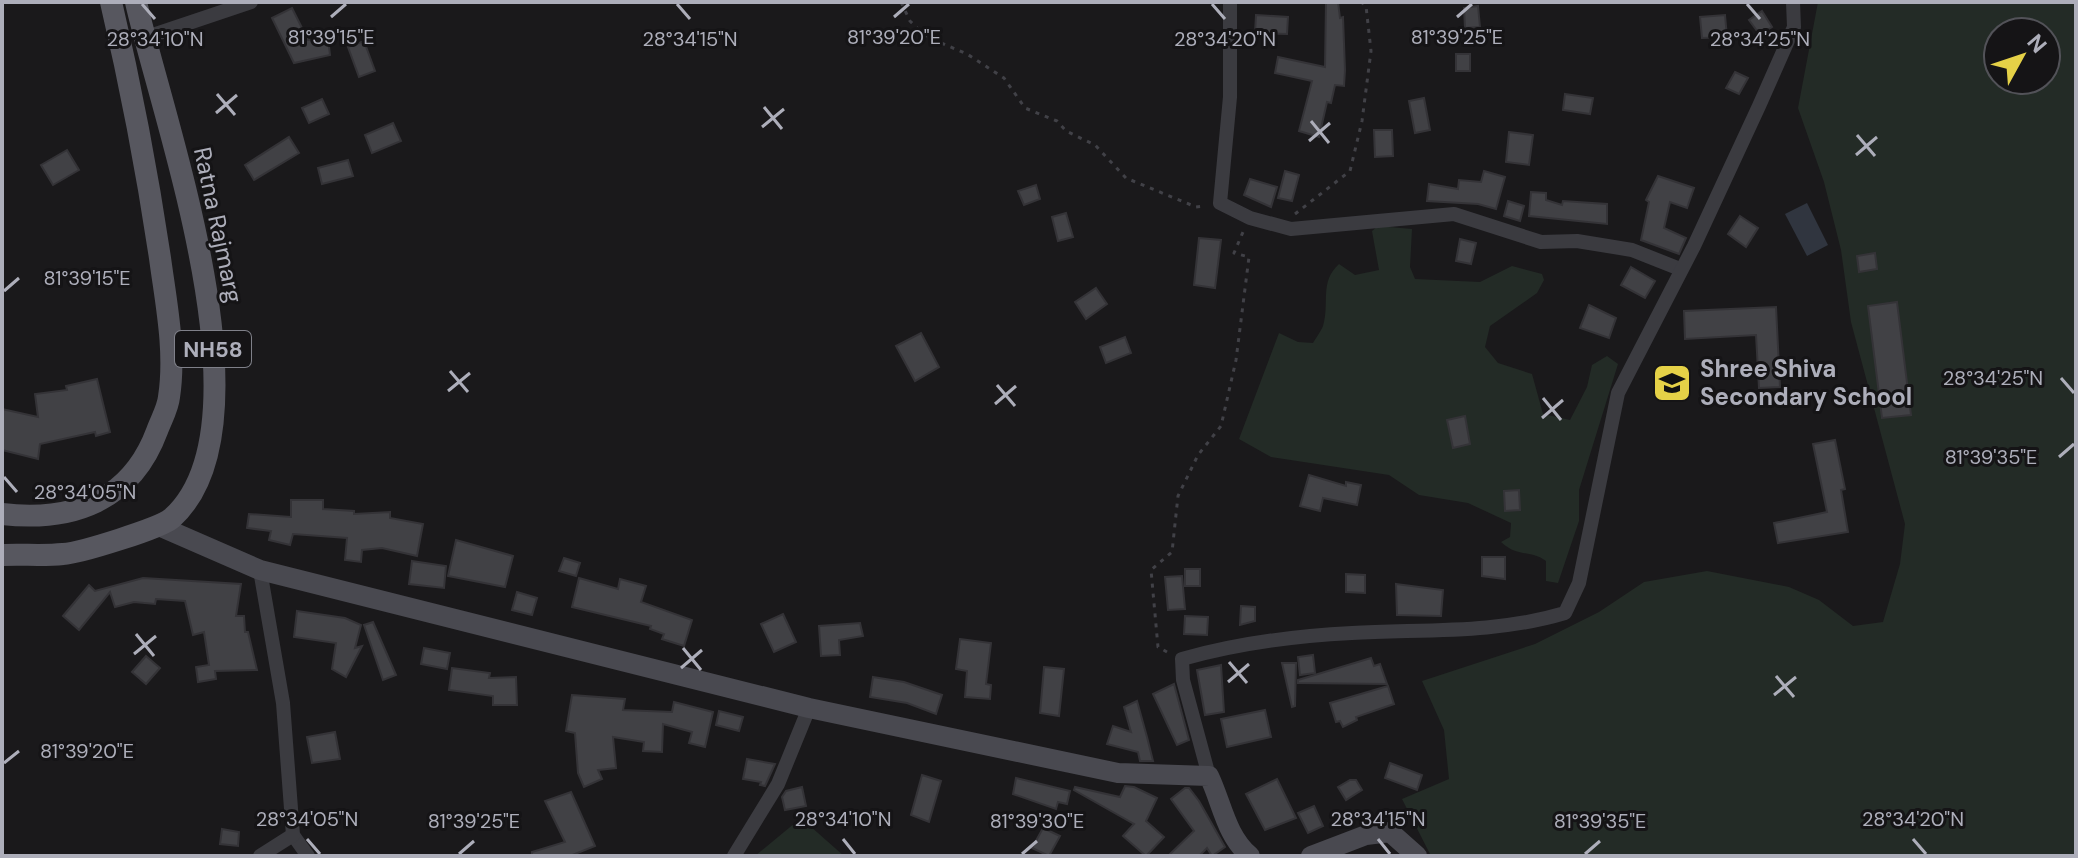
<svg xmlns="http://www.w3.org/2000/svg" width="2078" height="858" font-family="'DM Sans',sans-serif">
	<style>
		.green { fill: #232b26; fill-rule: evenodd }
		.water { fill: #30353f }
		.building { fill: #414145; stroke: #343337; stroke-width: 2 }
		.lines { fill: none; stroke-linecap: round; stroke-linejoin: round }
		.path { stroke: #414147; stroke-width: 3; stroke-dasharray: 4 6; stroke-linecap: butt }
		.street { stroke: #3b3b40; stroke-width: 14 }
		.secondary { stroke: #494950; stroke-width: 20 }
		.primary { stroke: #57575f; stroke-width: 22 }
		.ticks { fill: none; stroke: #adaeba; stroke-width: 3 }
		.labels { text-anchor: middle; stroke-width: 6; stroke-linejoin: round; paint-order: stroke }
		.shield { fill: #151416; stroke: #7f8089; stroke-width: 2 }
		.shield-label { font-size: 22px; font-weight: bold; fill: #adaeba }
		.street-label { font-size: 24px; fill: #adaeba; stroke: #151416 }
		.poi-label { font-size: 24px; font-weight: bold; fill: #adaeba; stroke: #151416; text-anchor: start }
		.ticks-label { font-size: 20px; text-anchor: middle; fill: #adaeba; stroke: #151416; stroke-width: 6; stroke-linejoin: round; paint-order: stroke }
	</style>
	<rect width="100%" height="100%" fill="#1a191b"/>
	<!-- green -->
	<g class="green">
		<path d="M 1818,2 L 2076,2 L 2076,856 L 1431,856 L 1402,799 L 1449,779 L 1444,730 L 1422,681 L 1535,644 L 1599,612 L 1644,582 L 1707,571 L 1789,587 L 1819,600 L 1853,626 L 1883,622 L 1900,564 L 1905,524 L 1851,322 L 1841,250 L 1824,182 L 1798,108 ZM 1998,32 L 2046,32 L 2046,80 L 1998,80 Z"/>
		<path d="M 1378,226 L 1412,229 L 1410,267 L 1415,279 L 1480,282 L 1512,266 L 1542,274 L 1544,280 L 1537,293 L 1490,326 L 1485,347 L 1498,363 L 1532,374 L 1543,414 L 1570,420 L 1587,387 L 1592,365 L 1607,356 L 1618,364 L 1579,490 L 1579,521 L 1558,583 L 1546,581 L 1546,561 C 1529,549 1518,558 1501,542 L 1510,537 L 1511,523 L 1468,503 L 1419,495 L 1389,475 L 1271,457 L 1239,439 L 1279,333 L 1298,342 L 1313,343 C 1316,338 1321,331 1323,326 C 1330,303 1319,282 1339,264 L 1355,275 L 1379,270 L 1372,231 Z"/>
		<polygon points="801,818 844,856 755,856"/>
	</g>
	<!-- water -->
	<polygon class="water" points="1807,203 1828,245 1807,256 1785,214"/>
	<!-- building -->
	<g class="building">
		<polygon points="1326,2 1338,2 1340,18 1343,17 1345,70 1344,86 1335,85 1331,103 1327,102 1319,137 1299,131 1312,81 1275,73 1278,57 1325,67"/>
		<polygon points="1478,6 1480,27 1465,28 1464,8"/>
		<polygon points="292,8 308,40 328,38 330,55 294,63 272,18"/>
		<polygon points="1762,11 1772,27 1760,35 1749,20"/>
		<polygon points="1256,15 1288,17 1287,34 1255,33"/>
		<polygon points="1725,15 1727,37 1702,38 1700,17"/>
		<polygon points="364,41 375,71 359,77 348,47"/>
		<rect x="1456" y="54" width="14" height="17"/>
		<polygon points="1735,72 1748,78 1739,94 1726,88"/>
		<polygon points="1565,94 1593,98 1590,114 1563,110"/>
		<polygon points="1424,98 1430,130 1415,133 1409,101"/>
		<polygon points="322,99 329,114 309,123 302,108"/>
		<polygon points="393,123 401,141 372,153 365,135"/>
		<polygon points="1374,130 1392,130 1393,156 1375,157"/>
		<polygon points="1509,132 1533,135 1529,165 1506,162"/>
		<polygon points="289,137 299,153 254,180 245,165"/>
		<polygon points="67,150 79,170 53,185 41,165"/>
		<polygon points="348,160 353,176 322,184 318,168"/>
		<polygon points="1285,171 1299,175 1292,201 1278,198"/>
		<polygon points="1484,171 1505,177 1496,209 1478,204 1427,201 1429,184 1458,189 1459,180 1481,182"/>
		<polygon points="1658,176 1694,188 1687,208 1670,202 1664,228 1686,238 1679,254 1641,240 1649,202 1646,200"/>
		<polygon points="1250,179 1277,187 1271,207 1244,195"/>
		<polygon points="1036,185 1040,199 1024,205 1018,191"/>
		<polygon points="1531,192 1546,193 1546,200 1562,205 1563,201 1607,204 1607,224 1529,216"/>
		<polygon points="1508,201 1524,206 1520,221 1504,216"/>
		<polygon points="1066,213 1073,237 1058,241 1052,217"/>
		<polygon points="1740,216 1758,228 1746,247 1728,234"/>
		<polygon points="1199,238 1221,240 1215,288 1194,285"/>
		<polygon points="1460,239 1476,243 1471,264 1456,261"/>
		<polygon points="1875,253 1877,269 1859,272 1857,256"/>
		<polygon points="1631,267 1655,281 1645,298 1621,285"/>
		<polygon points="1096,288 1107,304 1086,319 1075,302"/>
		<polygon points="1897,302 1911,415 1882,418 1868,306"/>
		<polygon points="1589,305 1616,318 1609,338 1580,328"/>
		<polygon points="1776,307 1780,387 1759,388 1756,335 1685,339 1684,311"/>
		<polygon points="921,333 939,367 915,381 896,346"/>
		<polygon points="1125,337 1131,353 1106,363 1100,347"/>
		<polygon points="97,379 110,432 96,436 95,432 40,444 38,459 2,450 2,409 38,417 35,394 67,390 66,386"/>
		<polygon points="1465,416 1470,444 1453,448 1447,420"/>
		<polygon points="1835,440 1845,489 1841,490 1848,532 1778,543 1774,523 1827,512 1813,444"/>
		<polygon points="1309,475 1346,486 1346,482 1361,485 1357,505 1323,498 1320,511 1300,506"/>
		<polygon points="1519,490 1520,510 1505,511 1504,491"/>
		<polygon points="291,500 323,500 323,509 354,511 354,514 390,512 390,518 423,524 417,556 382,548 362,550 361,562 345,560 347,538 293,534 290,545 269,540 271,531 247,528 249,514 291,517"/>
		<polygon points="456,540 513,556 505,587 448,576"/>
		<polygon points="1482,557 1505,557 1505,579 1482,576"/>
		<polygon points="564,558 580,563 576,576 559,571"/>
		<polygon points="412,561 446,566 444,588 409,584"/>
		<rect x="1185" y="569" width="15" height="17"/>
		<polygon points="1346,574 1365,575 1365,593 1346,592"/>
		<polygon points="1182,576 1185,609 1168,610 1165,577"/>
		<polygon points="143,578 241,584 236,616 244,616 245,632 248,632 257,670 215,671 216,679 198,682 196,667 209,665 204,632 193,635 185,601 156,599 155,604 134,602 115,607 110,592 79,630 63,616 89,585 95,591"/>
		<polygon points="579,578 618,589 620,579 646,586 641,602 692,620 684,646 662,639 664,634 650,629 651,626 572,607"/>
		<polygon points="1396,584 1443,590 1441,616 1397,615"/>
		<polygon points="517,592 537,598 532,615 512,610"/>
		<polygon points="1241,606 1255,607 1255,621 1240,625"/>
		<polygon points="297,611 345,618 361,625 355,648 362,646 346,677 332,669 336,643 294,637"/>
		<polygon points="783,614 796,642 774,652 761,624"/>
		<polygon points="1185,616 1208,617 1207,635 1184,634"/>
		<polygon points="373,622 396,675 383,680 364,625"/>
		<polygon points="860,623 863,636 839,640 840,655 821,656 819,626"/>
		<polygon points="960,639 991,643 986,684 991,685 990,699 965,697 967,671 956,669"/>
		<polygon points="424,648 450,653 447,669 421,664"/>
		<polygon points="1313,655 1315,673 1300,675 1298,657"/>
		<polygon points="146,656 160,668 146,684 132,672"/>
		<polygon points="1371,658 1374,666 1380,664 1387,684 1298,683 1298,680"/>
		<polygon points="1282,663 1296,663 1295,706 1292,707"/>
		<polygon points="1221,665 1224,712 1205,715 1197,670"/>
		<polygon points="1044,667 1064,669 1059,716 1040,713"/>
		<polygon points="452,668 490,673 489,678 516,677 517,705 493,705 493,696 449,690"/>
		<polygon points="873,677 904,682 942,695 936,714 907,703 870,697"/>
		<polygon points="1174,684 1189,740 1177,745 1153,694"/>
		<polygon points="1388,686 1394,704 1356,717 1357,720 1343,727 1340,721 1336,722 1330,703"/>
		<polygon points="572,695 625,699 623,710 672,712 674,702 713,712 705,747 689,743 692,732 663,724 662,752 643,751 644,742 613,737 616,768 598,770 602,779 584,787 578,773 575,733 566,731"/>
		<polygon points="1137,701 1147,737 1153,761 1140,761 1138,752 1107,744 1113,726 1131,732 1124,707"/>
		<polygon points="1265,710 1271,737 1227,747 1221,719"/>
		<polygon points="719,711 743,717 739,731 716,725"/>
		<polygon points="335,732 340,759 312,763 307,737"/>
		<polygon points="747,759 775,764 765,786 760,785 761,782 743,779"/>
		<polygon points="1390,763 1422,775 1417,790 1385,778"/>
		<polygon points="922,775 941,781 929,822 911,815"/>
		<polygon points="1016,778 1070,791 1067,804 1058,802 1056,809 1013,794"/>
		<polygon points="1277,779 1296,818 1265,830 1246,794"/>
		<polygon points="1350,780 1356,780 1362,790 1346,800 1338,787"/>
		<polygon points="1125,786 1134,787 1157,798 1146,821 1164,837 1146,856 1123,836 1134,824 1074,790 1075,787 1120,797"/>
		<polygon points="802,787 806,806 785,810 782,797 786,791"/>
		<polygon points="1185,788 1189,788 1199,801 1225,847 1212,856 1207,848 1199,856 1168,856 1194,831 1171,799"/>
		<polygon points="571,792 595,846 570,856 532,856 532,852 565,842 545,801"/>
		<polygon points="1314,806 1323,826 1308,833 1298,813"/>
		<polygon points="1043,828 1060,836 1049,856 1032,848"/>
		<polygon points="222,829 239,832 238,846 220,844"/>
	</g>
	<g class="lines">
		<!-- path -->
		<g class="path">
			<polyline points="901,2 910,21 925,36 967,54 1004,78 1025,108 1057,121 1066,131 1095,145 1126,178 1196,207 1206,206"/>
			<polyline points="1295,214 1350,171 1362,121 1371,51 1366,6 1361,2"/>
			<polyline points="1167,652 1158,647 1151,570 1172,552 1178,496 1198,455 1221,426 1236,360 1249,257 1234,253 1243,232"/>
		</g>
		<!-- street -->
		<g class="street">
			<polyline points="1230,2 1230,97 1220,203 1250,218 1291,229 1454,214 1541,242 1577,241 1632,250 1680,269"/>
			<polyline points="144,38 251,2"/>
			<polyline points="260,570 283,703 293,835 308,856"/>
			<path d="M 1209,776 L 1183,680 L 1182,659 C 1238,643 1294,636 1352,633 C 1424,629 1495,634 1565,613 L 1579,583 L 1618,393 L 1694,246 L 1759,106 L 1794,27 L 1793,2"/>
			<polyline points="260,856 293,835"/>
			<polyline points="734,856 778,784 809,708"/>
		</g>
		<!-- secondary -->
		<g class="secondary">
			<path d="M 159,526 L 260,570 L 809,708 L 1118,773 L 1209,776 C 1222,803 1226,836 1250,856"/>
			<polyline points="1311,856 1366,835 1390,832 1417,856"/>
		</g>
		<!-- primary -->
		<g class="primary">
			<path d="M 2,514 C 72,522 131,501 157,431 C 161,420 168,408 169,397 C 176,351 166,303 160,258 C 147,171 131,87 111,2"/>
			<path d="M 2,555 C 22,554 43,556 63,554 C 80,553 161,528 172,518 C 275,425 162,118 136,2"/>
		</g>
	</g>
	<!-- ticks -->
	<path class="ticks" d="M 142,4 L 155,19M 677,4 L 690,19M 1212,4 L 1225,19M 1747,4 L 1760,19M 331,17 L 346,4M 894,17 L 909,4M 1457,17 L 1472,4M 217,94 L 235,115M 764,107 L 782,129M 216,113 L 237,95M 1311,121 L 1329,143M 762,127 L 784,109M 1857,135 L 1875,156M 1309,141 L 1330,123M 1856,155 L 1877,137M 4,291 L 19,278M 450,371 L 468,392M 2061,378 L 2074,393M 997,385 L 1015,406M 448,391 L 470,373M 1543,398 L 1561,420M 995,404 L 1016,386M 1542,418 L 1563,400M 2059,457 L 2074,444M 4,477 L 17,492M 136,634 L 154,656M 683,648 L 701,670M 134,654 L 156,636M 1229,662 L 1247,683M 681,668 L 702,650M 1776,676 L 1794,697M 1228,682 L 1249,664M 1774,695 L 1796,677M 4,763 L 19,751M 307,839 L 320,854M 843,839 L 855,854M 1378,839 L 1390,854M 1913,839 L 1926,854M 459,854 L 474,841M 1022,854 L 1037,841M 1585,854 L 1600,841"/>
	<!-- icons -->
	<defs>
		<g id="school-square" transform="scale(2)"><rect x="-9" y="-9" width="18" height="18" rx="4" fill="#e5d147" stroke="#151416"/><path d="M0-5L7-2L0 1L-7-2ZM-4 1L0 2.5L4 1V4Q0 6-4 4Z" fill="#111"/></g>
	</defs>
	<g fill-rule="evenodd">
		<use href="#school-square" x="1672" y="383"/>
	</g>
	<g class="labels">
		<!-- shield labels -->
		<rect class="shield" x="175" y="331" width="76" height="36" rx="6"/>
		<g class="shield-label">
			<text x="213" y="357">NH58</text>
		</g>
		<!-- street labels -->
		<g class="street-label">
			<text transform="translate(218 225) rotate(78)" y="8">Ratna Rajmarg</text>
		</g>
		<!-- poi labels -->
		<g class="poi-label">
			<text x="1700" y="377">Shree Shiva<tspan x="1700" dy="28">Secondary School</tspan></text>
		</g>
	</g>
	<g class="ticks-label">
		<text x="331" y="44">81°39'15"E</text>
		<text x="894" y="44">81°39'20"E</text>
		<text x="1457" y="44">81°39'25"E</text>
		<text x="155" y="46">28°34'10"N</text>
		<text x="690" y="46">28°34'15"N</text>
		<text x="1225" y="46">28°34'20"N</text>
		<text x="1760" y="46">28°34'25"N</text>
		<text x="87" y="285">81°39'15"E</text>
		<text x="1993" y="385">28°34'25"N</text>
		<text x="1991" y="464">81°39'35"E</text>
		<text x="85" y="499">28°34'05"N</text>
		<text x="87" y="758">81°39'20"E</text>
		<text x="307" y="826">28°34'05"N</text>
		<text x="843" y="826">28°34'10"N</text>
		<text x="1378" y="826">28°34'15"N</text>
		<text x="1913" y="826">28°34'20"N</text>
		<text x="474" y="828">81°39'25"E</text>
		<text x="1037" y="828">81°39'30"E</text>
		<text x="1600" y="828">81°39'35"E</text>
	</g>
	<!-- border -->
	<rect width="2078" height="858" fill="none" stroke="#adaeba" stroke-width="8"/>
	<!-- north arrow -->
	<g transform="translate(2022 56) rotate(50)"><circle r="38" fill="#151416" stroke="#525258" stroke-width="2"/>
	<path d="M0-6L14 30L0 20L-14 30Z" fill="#e5d147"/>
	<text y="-12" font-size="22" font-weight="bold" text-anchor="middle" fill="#adaeba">N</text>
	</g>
</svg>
